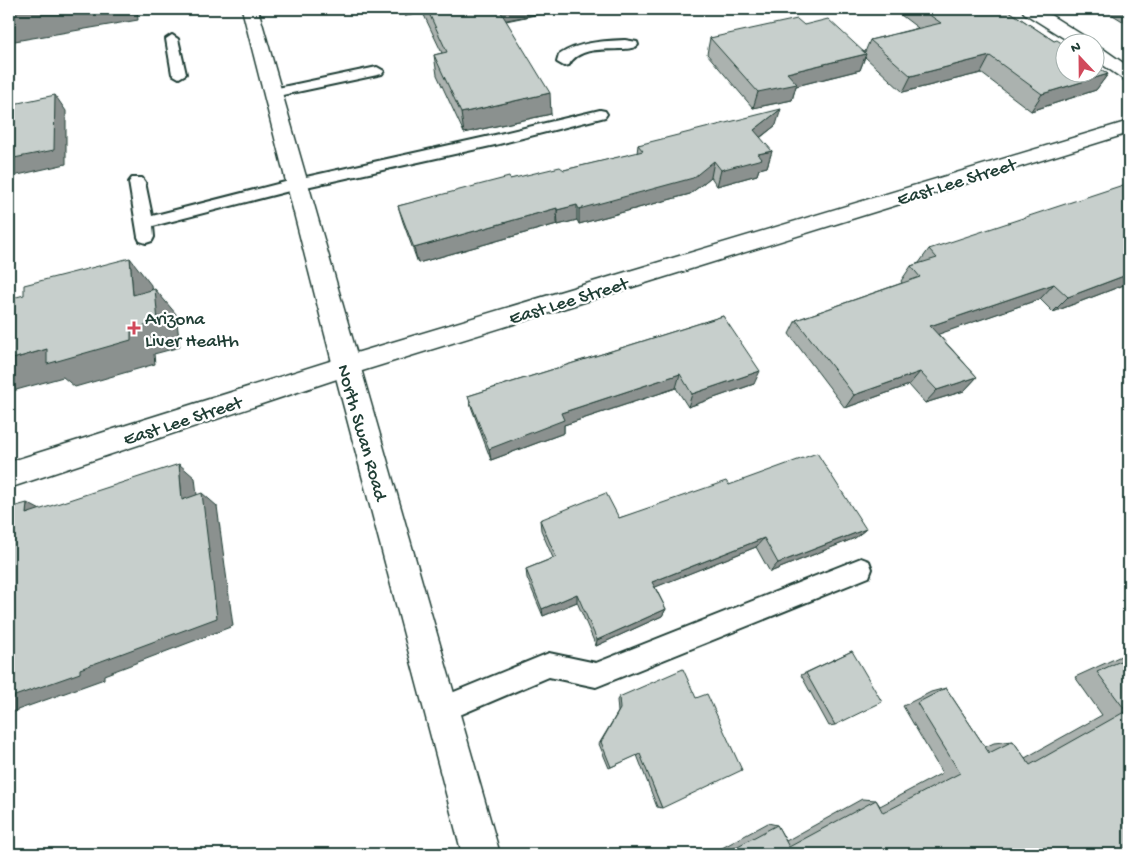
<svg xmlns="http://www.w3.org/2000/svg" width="1138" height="863" font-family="'Gochi Hand',sans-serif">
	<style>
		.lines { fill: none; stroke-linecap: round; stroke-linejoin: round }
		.lane-casing { stroke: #1f3d34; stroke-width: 4 }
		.street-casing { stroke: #1f3d34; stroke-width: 3 }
		.primary-casing { stroke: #1f3d34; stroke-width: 3 }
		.lane { fill: #fff; fill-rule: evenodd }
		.street { fill: #fff; fill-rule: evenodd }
		.primary { fill: #fff; fill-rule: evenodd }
		.wall { fill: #abb2af; stroke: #1f3d34 }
		.shaded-wall { fill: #8b918f; stroke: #1f3d34 }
		.building { fill: #c7cfcc; stroke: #1f3d34 }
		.poi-dot { fill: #d1495b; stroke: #fff; stroke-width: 2 }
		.labels { text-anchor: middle; stroke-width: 4.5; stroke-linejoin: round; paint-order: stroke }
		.street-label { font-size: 19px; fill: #1f3d34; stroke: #fff }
		.poi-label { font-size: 19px; fill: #1f3d34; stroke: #fff; text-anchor: start }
	</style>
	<rect width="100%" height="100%" fill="#fff"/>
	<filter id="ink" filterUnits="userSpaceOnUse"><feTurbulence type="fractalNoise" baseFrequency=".02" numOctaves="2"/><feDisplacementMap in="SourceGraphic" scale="10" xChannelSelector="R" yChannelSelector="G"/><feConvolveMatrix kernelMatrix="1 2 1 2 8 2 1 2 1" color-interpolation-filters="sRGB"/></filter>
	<g filter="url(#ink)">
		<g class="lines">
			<!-- lane casing -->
			<g class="lane-casing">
				<g id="lane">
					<polygon points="172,35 178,39 186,74 179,78 172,74 166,39"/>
					<path d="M 625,40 L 637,42 L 638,45 C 629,55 582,40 569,65 L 564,66 L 557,62 L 559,55 C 577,42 604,41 625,40 Z"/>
					<polygon points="377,67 384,71 382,74 273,97 266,93 273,89"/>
					<polygon points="600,110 605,111 607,114 605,117 495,145 297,189 153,226 154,237 152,241 146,243 140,241 138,237 129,182 132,178 142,178 145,182 152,216 297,179 495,135"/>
					<polygon points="861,558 869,561 872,569 869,577 596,687 549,677 441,723 432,719 428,710 432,701 549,653 596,663"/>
				</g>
			</g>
			<!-- street casing -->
			<g class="street-casing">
				<g id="street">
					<polygon points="666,9 684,9 682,13 668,13"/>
					<polygon points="1022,9 1041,9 1087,38 1090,42 1070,42 1024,13"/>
					<polygon points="1096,47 1102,48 1129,67 1129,80 1123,79 1096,60"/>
					<polygon points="1129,121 1129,133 346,376 9,488 9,462 346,356"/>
				</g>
			</g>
			<!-- primary casing -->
			<g class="primary-casing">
				<polygon id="primary" points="242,9 258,9 500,854 462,854 333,366"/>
			</g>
			<!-- lane -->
			<use href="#lane" class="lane"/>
			<!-- street -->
			<use href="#street" class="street"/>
			<!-- primary -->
			<use href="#primary" class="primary"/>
		</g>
		<!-- wall -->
		<g class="wall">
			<polygon points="402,9 564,9 506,21 551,114 464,133 437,75 434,55 442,53 423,13 405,16"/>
			<polygon points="893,9 1006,9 1054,41 1108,74 1096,90 1031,111 981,73 903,92 865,57 860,70 796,86 792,100 753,108 707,54 710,38 804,25 865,52 870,40 918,28"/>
			<polygon points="1103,9 1129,9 1129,25"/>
			<polygon points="776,125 760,138 772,151 767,167 759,169 757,175 717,186 711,177 690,194 579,224 577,220 558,225 557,224 418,263 403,222 398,206 510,179 564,170 637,153 638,145"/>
			<polygon points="929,249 1129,283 1053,312 1040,299 938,334 977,377 964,391 925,403 909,385 845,408 789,334 796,320 902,283 901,281 911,266 919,263"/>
			<polygon points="723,316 754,384 688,407 676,388 564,425 564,433 491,460 472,409 468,396"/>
			<polygon points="729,485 866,529 855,538 770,572 756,547 655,587 666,609 662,616 596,646 577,602 543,616 527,578 526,569 553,558 541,530 540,520 619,518"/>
			<polygon points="852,651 835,725 829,726 801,675"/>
			<polygon points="1129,654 1129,853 1127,854 711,854 768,823 777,825 786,841 862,799 876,800 880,806 942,773 903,706 931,692 946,688 985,747 994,743 1013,741 1025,758 1102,715 1075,677 1121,656"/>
			<polygon points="619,697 662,808 657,807 637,755 609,768 599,744 618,712 617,700"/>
		</g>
		<!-- shaded-wall -->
		<g class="shaded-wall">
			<polygon points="30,9 137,9 138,20 9,42 9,12"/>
			<polygon points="404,9 423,9 423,13 405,16"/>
			<polygon points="496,9 564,9 497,22"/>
			<polygon points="866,54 860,70 796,86 792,100 753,108 758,92 787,73"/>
			<polygon points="990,56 981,73 903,92 911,76"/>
			<polygon points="1108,74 1096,90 1031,111 1042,94"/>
			<polygon points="550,93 551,114 464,133 461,113"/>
			<polygon points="55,95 66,111 66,164 9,177 9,159"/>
			<polygon points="781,109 776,125 749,146 754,130"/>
			<polygon points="772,151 767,167 759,169 757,175 717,186 721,170 758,154"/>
			<polygon points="714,161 711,177 690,194 579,224 579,209"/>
			<polygon points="577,205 577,220 558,225 557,210"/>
			<polygon points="557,208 557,224 418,263 414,248"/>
			<polygon points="130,258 151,285 155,320 133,295"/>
			<polygon points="1129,274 1129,283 1053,312 1068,297"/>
			<polygon points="1054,284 1040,299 919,341 930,326"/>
			<polygon points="155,289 176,314 180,347 154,354 155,364 75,387 63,377 9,392 9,360 47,349 131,330"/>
			<polygon points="760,371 754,384 688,407 692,394"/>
			<polygon points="920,372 909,385 845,408 854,395"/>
			<polygon points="680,374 676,388 564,425 564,433 491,460 489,449 561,413"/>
			<polygon points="977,377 964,391 925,403 937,390"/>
			<polygon points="179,464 195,478 199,512 182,500"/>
			<polygon points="202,493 217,506 233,626 104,675 104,679 9,713 9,698 80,669"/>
			<polygon points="27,503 50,515 26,514"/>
			<polygon points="866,529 855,538 770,572 778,563"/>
			<polygon points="764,538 756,547 648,590 652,582"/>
			<polygon points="577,594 577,602 543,616 542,609"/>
			<polygon points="666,609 662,616 596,646 597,640"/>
		</g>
		<!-- building -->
		<g class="building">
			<polygon points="9,9 30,9 9,12"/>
			<polygon points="427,9 499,9 550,93 461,113 434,55 447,52"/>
			<polygon points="921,9 1006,9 1054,41 1057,40 1066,46 1066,72 1096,72 1096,66 1108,74 1042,94 990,56 911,76 870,40 941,23"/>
			<polygon points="797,19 804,25 828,19 866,54 787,73 797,84 758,92 710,38"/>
			<polygon points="55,95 54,150 9,159 9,105"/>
			<polygon points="781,109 754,130 772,151 758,154 762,159 721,170 714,161 693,178 579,209 577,205 557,210 557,208 414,248 398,206 509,177 510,179 560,167 564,170 643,151 638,145"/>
			<polygon points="1129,183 1129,274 1068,297 1054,284 930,326 977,377 937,390 920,372 854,395 796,320 920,277 911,266 937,258 929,249"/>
			<polygon points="130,258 133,295 155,289 158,322 131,330 131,340 47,364 47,349 9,360 9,299 24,295 24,285"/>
			<polygon points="723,316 760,371 692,394 680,374 561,413 564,420 489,449 468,396"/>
			<polygon points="817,453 866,529 778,563 764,538 652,582 666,609 597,640 577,594 542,609 526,569 556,557 540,520 606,493 619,518 726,481 729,485"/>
			<polygon points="179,464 182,500 202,493 217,618 80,669 80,673 9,698 9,508 27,503 26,514"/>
			<polygon points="852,651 882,702 835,725 806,673"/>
			<polygon points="1129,657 1129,853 1127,854 723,854 777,825 789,847 876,800 883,813 960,773 917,703 946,688 989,753 1013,741 1030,765 1126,711 1097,672"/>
			<polygon points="683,669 696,698 707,694 742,770 662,808 640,754 611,767 601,742 620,709 619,697"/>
		</g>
	</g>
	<!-- markers -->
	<path class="poi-dot" d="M131.5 320.5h5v5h5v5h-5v5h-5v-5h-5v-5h5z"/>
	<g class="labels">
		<!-- street labels -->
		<g class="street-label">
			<text transform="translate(956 180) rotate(-17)" y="7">East Lee Street</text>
			<text transform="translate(568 299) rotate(-17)" y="7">East Lee Street</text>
			<text transform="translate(182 419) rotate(-18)" y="7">East Lee Street</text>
			<text transform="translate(364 432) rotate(74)" y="7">North Swan Road</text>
		</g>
		<!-- poi labels -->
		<g class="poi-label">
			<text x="145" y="324">Arizona<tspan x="145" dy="22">Liver Health</tspan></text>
		</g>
	</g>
	<!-- margin -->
	<rect width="1138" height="863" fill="none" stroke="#fff" stroke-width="30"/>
	<rect x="15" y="15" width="1108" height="833" fill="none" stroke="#1f3d34" stroke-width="2" filter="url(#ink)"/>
	<!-- north arrow -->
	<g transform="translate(1080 58) rotate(338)"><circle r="24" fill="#ffffff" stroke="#a5b1ae"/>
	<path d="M0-4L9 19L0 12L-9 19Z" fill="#d1495b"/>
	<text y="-8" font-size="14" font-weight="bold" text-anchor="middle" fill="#1f3d34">N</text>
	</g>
</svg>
